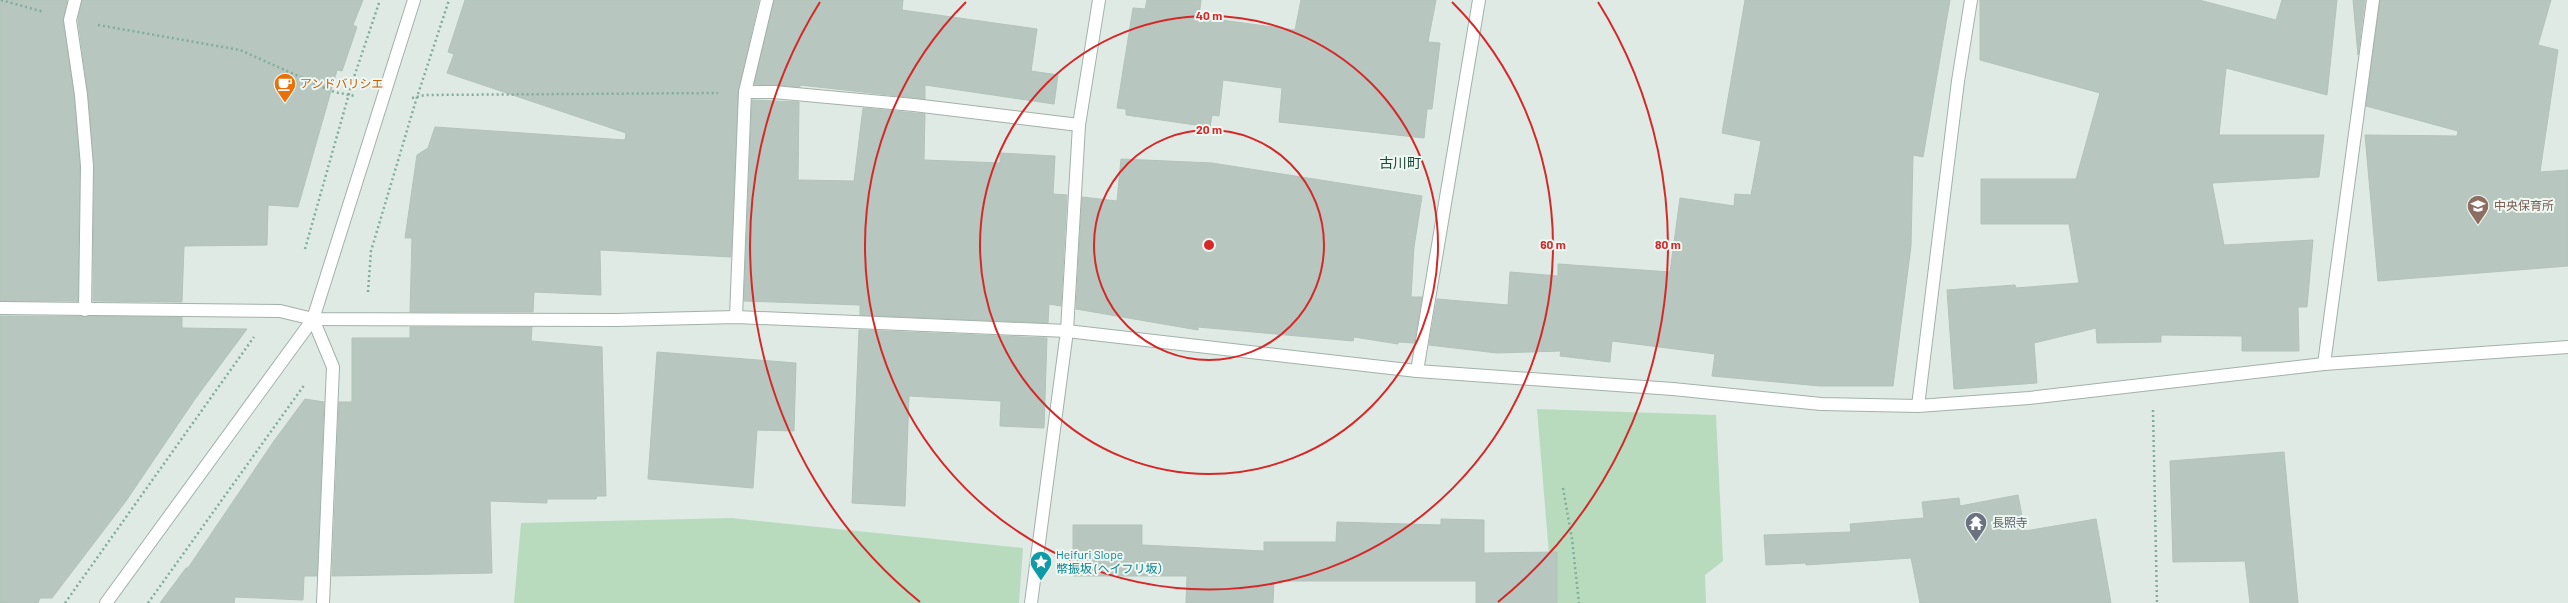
<svg xmlns="http://www.w3.org/2000/svg" width="2568" height="603" font-family="Barlow,'Noto Sans JP',sans-serif">
	<style>
		.green { fill: #b8dbbe }
		.building { fill: #b7c7bf; stroke: #b2c3ba }
		.lines { fill: none; stroke-linecap: round; stroke-linejoin: round }
		.minor-casing { stroke: #a2b1aa; stroke-width: 14 }
		.tertiary-casing { stroke: #a2b1aa; stroke-width: 14 }
		.path { stroke: #80ad9a; stroke-width: 2.5; stroke-dasharray: 2 3; stroke-linecap: butt }
		.minor { stroke: #fff; stroke-width: 12 }
		.tertiary { stroke: #fff; stroke-width: 12 }
		.ring { fill: none; stroke: #d62828; stroke-width: 2 }
		.labels { text-anchor: middle; stroke-width: 4; stroke-linejoin: round; paint-order: stroke }
		.food-label { font-size: 12px; fill: #c56008; stroke: #eff7f2; text-anchor: start }
		.education-label { font-size: 12px; fill: #785e54; stroke: #eff7f2; text-anchor: start }
		.worship-label { font-size: 12px; fill: #5b616d; stroke: #eff7f2; text-anchor: start }
		.culture-label { font-size: 12px; fill: #0d838f; stroke: #eff7f2; text-anchor: start }
		.quarter-label { font-size: 14px; fill: #1d4a3b; stroke: #eff7f2 }
		.centre { fill: #d62828; stroke: #eff7f2; stroke-width: 2 }
		.ring-label { font-size: 12px; text-anchor: middle; font-weight: bold; fill: #d62828; stroke: #eff7f2; stroke-width: 4; stroke-linejoin: round; paint-order: stroke }
	</style>
	<rect width="100%" height="100%" fill="#dfeae4"/>
	<!-- green -->
	<g class="green">
		<polygon points="1537,409 1716,415 1723,561 1705,575 1706,603 1553,603"/>
		<polygon points="731,518 1023,548 1019,603 514,603 521,523"/>
	</g>
	<!-- building -->
	<g class="building">
		<polygon points="0,0 67,0 63,21 74,96 80,166 78,301 0,301"/>
		<polygon points="82,0 363,0 353,25 357,27 342,71 337,70 298,207 268,205 267,245 184,246 182,302 93,301 94,165 88,94 78,20"/>
		<polygon points="465,0 759,0 738,92 731,257 600,250 601,295 534,292 533,312 410,312 412,238 405,238 417,155 428,148 435,127 625,140 626,133 447,73 454,54 448,52"/>
		<polygon points="774,0 903,0 902,10 1037,29 1031,71 1058,75 1054,104 925,85 925,99 800,85 800,87 754,84"/>
		<polygon points="1147,0 1201,0 1199,17 1295,30 1301,0 1436,0 1428,42 1440,43 1432,109 1427,109 1424,138 1279,122 1282,88 1223,80 1219,116 1212,115 1210,127 1126,115 1126,109 1117,108 1133,8 1145,9"/>
		<polygon points="1745,0 1950,0 1923,157 1913,155 1911,246 1893,386 1820,386 1712,376 1715,354 1612,341 1610,362 1560,356 1561,351 1497,353 1429,345 1437,299 1508,305 1510,272 1558,276 1558,264 1670,272 1680,198 1734,206 1735,194 1751,195 1761,141 1722,133"/>
		<polygon points="1980,0 2199,0 2276,20 2282,0 2337,0 2327,95 2226,68 2219,135 2324,135 2319,177 2212,183 2224,245 2313,240 2307,307 2298,307 2299,351 2242,351 2242,336 2161,335 2161,342 2097,343 2096,328 2034,343 2037,383 1954,389 1947,290 2015,285 2016,288 2079,283 2069,224 1981,224 1981,179 2076,179 2100,93 1980,60"/>
		<polygon points="2353,0 2365,0 2358,55"/>
		<polygon points="2380,0 2551,0 2538,45 2558,50 2540,172 2568,170 2568,266 2378,281 2365,135 2457,136 2458,131 2366,106"/>
		<polygon points="752,100 799,102 798,180 854,181 863,108 925,114 924,160 1000,163 1000,153 1055,156 1053,194 1067,195 1061,306 1049,304 1048,323 860,315 860,305 744,301"/>
		<polygon points="1121,159 1212,163 1422,196 1414,247 1411,297 1422,297 1414,343 1398,342 1398,344 1354,337 1353,341 1198,327 1198,330 1076,309 1082,197 1117,201"/>
		<polygon points="0,316 182,317 182,328 247,329 195,399 126,501 52,598 40,598 38,603 0,603"/>
		<polygon points="410,327 532,327 531,341 602,347 606,496 597,496 596,499 547,499 547,503 490,501 492,573 332,576 339,402 352,402 352,338 410,338"/>
		<polygon points="859,330 1047,338 1044,428 1000,426 1001,401 909,396 905,506 852,503"/>
		<polygon points="657,352 796,363 794,431 757,430 753,488 648,479"/>
		<polygon points="305,399 324,402 317,576 304,576 303,600 235,597 234,603 160,603 186,568 188,568 274,441"/>
		<polygon points="2284,452 2298,603 2250,603 2245,561 2173,562 2170,461"/>
		<polygon points="2018,495 2025,531 2096,519 2111,603 1920,603 1911,558 1806,565 1806,563 1766,565 1764,535 1851,532 1850,524 1924,518 1922,502 1959,498 1960,506"/>
		<polygon points="1441,519 1484,520 1484,553 1557,552 1557,603 1476,603 1476,581 1274,581 1273,603 1186,603 1187,576 1073,576 1073,525 1142,525 1142,545 1264,551 1264,542 1336,542 1337,522 1441,525"/>
	</g>
	<g class="lines">
		<!-- minor casing -->
		<g class="minor-casing">
			<g id="minor">
				<polyline points="75,0 70,20 81,95 87,166 85,310"/>
				<polyline points="745,92 774,92 914,105 1079,125"/>
				<polyline points="0,308 280,311 313,319 616,320 736,317 1067,331 1417,371 1673,389 1821,404 1918,406 2029,398 2324,364 2568,347"/>
				<polyline points="736,317 745,92 767,0"/>
				<polyline points="313,319 333,367 323,603"/>
				<polyline points="2324,364 2373,0"/>
				<polyline points="1417,371 1479,0"/>
				<polyline points="1918,406 1958,81 1971,0"/>
				<polyline points="1031,603 1067,331 1079,125 1099,0"/>
			</g>
		</g>
		<!-- tertiary casing -->
		<g class="tertiary-casing">
			<polyline id="tertiary" points="106,603 313,319 414,0"/>
		</g>
		<!-- path -->
		<g class="path">
			<polyline points="1,0 44,12"/>
			<polyline points="98,25 240,50 334,92 355,96"/>
			<polyline points="412,98 425,95 718,93"/>
			<polyline points="305,249 352,83 380,0"/>
			<polyline points="368,292 371,251 417,97 449,0"/>
			<polyline points="2153,410 2157,603"/>
			<polyline points="1563,488 1572,539 1579,603"/>
			<polyline points="65,603 254,337"/>
			<polyline points="148,603 305,384"/>
		</g>
		<!-- minor -->
		<use href="#minor" class="minor"/>
		<!-- tertiary -->
		<use href="#tertiary" class="tertiary"/>
	</g>
	<!-- distance rings -->
	<g class="ring">
		<circle cx="1209" cy="245" r="115"/>
		<circle cx="1209" cy="245" r="229"/>
		<path d="M1452 2A344 344 0 1 1 966 2"/>
		<path d="M920 602A459 459 0 0 1 820 2M1598 2A459 459 0 0 1 1498 602"/>
	</g>
	<!-- icons -->
	<defs>
		<g id="cafe-pin" transform="scale(1.15)"><path d="M0 17L-7.5 6A9.5 9.5 0 1 1 7.5 6Z" fill="#e8710a" stroke="#eff7f2"/><path d="M-5.5-4.5H6V0H3Q3 3.5 0 3.5H-2.5Q-5.5 3.5-5.5 0ZM3-3.2v2h1.7v-2ZM-6 4.5H4V6H-6Z" fill="#fff"/></g>
		<g id="school-pin" transform="scale(1.15)"><path d="M0 17L-7.5 6A9.5 9.5 0 1 1 7.5 6Z" fill="#8d6e63" stroke="#eff7f2"/><path d="M0-5L7-2L0 1L-7-2ZM-4 1L0 2.5L4 1V4Q0 6-4 4Z" fill="#fff"/></g>
		<g id="temple-pin" transform="scale(1.15)"><path d="M0 17L-7.5 6A9.5 9.5 0 1 1 7.5 6Z" fill="#6b7280" stroke="#eff7f2"/><path d="M0-6L5-2H3V0L6.5 2.5H4V6H1.5V3h-3V6H-4V2.5H-6.5L-3 0V-2H-5Z" fill="#fff"/></g>
		<g id="sight-pin" transform="scale(1.15)"><path d="M0 17L-7.5 6A9.5 9.5 0 1 1 7.5 6Z" fill="#0f9aa8" stroke="#eff7f2"/><path d="M0-6L1.8-2.2L6-1.7L2.9 1.2L3.7 5.4L0 3.3L-3.7 5.4L-2.9 1.2L-6-1.7L-1.8-2.2Z" fill="#fff"/></g>
	</defs>
	<g fill-rule="evenodd">
		<use href="#cafe-pin" x="285" y="84"/>
		<use href="#school-pin" x="2478" y="206"/>
		<use href="#temple-pin" x="1976" y="523"/>
		<use href="#sight-pin" x="1041" y="562"/>
	</g>
	<g class="labels">
		<!-- food labels -->
		<g class="food-label">
			<text x="300" y="88">アンドバリシエ</text>
		</g>
		<!-- education labels -->
		<g class="education-label">
			<text x="2494" y="210">中央保育所</text>
		</g>
		<!-- worship labels -->
		<g class="worship-label">
			<text x="1992" y="527">長照寺</text>
		</g>
		<!-- culture labels -->
		<g class="culture-label">
			<text x="1056" y="559">Heifuri Slope<tspan x="1056" dy="14">幣振坂 (ヘイフリ坂）</tspan></text>
		</g>
		<!-- quarter labels -->
		<g class="quarter-label">
			<text x="1400" y="168">古川町</text>
		</g>
	</g>
	<circle cx="1209" cy="245" r="6" class="centre"/>
	<g class="ring-label">
		<text x="1209" y="20">40 m</text>
		<text x="1209" y="134">20 m</text>
		<text x="1553" y="249">60 m</text>
		<text x="1668" y="249">80 m</text>
	</g>
</svg>
